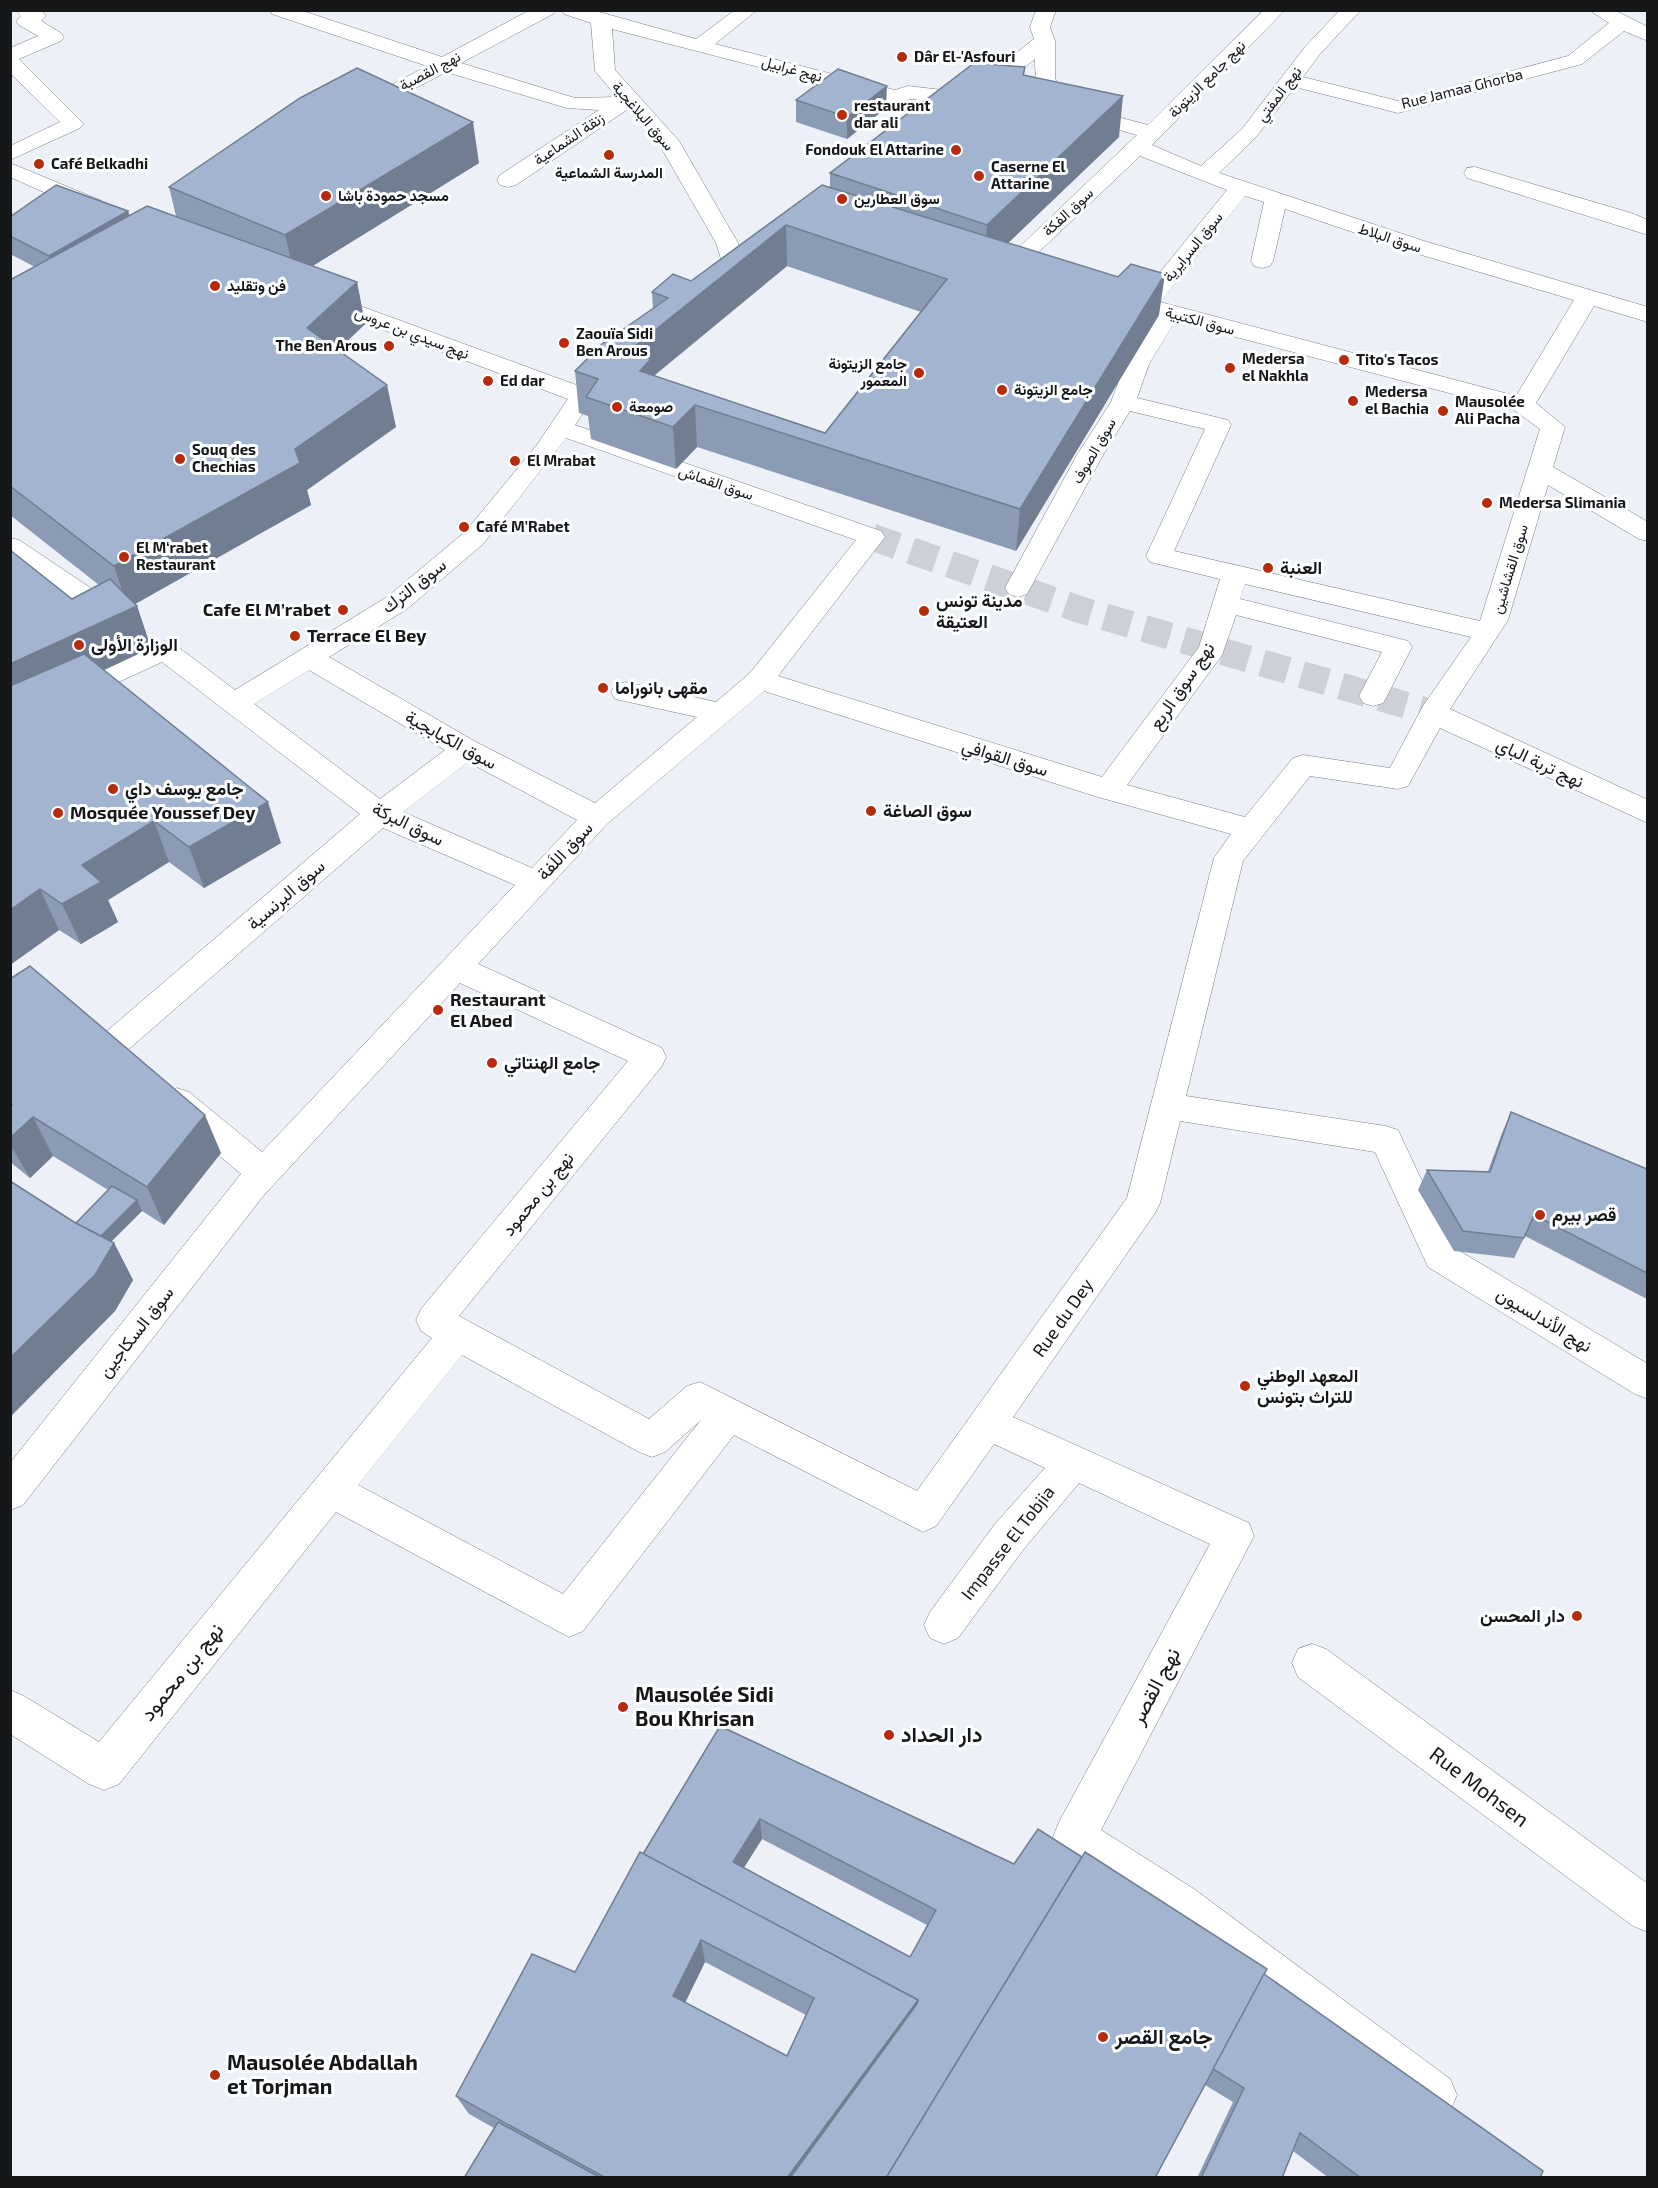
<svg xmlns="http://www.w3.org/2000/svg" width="1658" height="2188" font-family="'Exo 2',Vazirmatn,sans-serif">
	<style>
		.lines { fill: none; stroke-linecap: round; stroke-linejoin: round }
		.minor-tunnel { stroke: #cdd0d6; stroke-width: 27; stroke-dasharray: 27 14; stroke-linecap: butt }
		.minor-casing { stroke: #7a7d82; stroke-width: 1 }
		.minor { fill: #fff; fill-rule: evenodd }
		.wall { fill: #8b9bb3; fill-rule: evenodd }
		.shaded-wall { fill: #717e92 }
		.building { fill: #a2b4d0; stroke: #717e92; stroke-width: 1.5; fill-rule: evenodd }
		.poi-dot { fill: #b72b0c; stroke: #fdfeff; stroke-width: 2 }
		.labels { text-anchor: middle; stroke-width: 6; stroke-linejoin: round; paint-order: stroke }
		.far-poi-label { font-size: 15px; font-weight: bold; fill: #161719; stroke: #fdfeff; text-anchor: start }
		.far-street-label { font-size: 15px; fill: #161719; stroke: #fdfeff }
		.poi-label { font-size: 18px; font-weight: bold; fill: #161719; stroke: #fdfeff; text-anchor: start }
		.street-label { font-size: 18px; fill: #161719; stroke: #fdfeff }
		.near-street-label { font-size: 21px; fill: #161719; stroke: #fdfeff }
		.near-poi-label { font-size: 21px; font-weight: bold; fill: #161719; stroke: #fdfeff; text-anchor: start }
	</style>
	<rect width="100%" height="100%" fill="#edf1f7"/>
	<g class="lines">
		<!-- minor-tunnel -->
		<polyline class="minor-tunnel" points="872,537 1081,610 1433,713"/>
		<!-- minor casing -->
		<g class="minor-casing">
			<g id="minor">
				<polygon points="16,10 43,12 46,16 41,21 61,33 64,37 61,41 19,59 84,124 80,128 10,160 10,146 60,122 10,73 10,48 38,36 19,25 16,21 21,16"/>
				<path d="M 270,10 L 300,10 L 442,57 L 530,10 L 555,10 L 553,14 L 461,63 L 575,98 L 617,97 L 595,71 L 591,23 L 564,14 L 562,10 L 592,10 L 696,39 L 735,10 L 757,10 L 715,44 L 895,90 L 908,86 L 968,93 L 971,89 L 1034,39 L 1030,27 L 1036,10 L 1056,10 L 1050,27 L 1055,41 L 1055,78 L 1065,105 L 1062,109 L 1055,111 L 1048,109 C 1037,94 1035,76 1035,59 L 986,97 L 988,101 L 985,105 L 978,107 L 911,99 L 897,103 L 612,29 L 615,70 L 679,141 L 738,243 L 744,267 L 741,272 L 733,274 L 725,272 L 716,243 L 659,144 L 628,109 L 516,185 L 508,187 L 500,185 L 497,180 L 500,175 L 599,110 L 567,108 L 446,72 L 366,114 L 359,116 L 352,114 L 349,110 L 352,106 L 427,66 L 272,14 Z"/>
				<path d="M 1264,10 L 1285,10 L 1152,145 L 1201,166 L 1242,129 L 1305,47 L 1340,10 L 1361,10 L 1319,55 L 1303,77 L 1398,101 L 1568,56 L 1609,23 L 1589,10 L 1614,10 L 1648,27 L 1648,41 L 1624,31 L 1582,64 L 1398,113 L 1295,87 L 1256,137 L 1219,173 L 1424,241 L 1648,307 L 1648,322 L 1594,306 L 1536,403 L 1565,427 L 1553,467 L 1648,522 L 1648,541 L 1639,539 L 1548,485 L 1508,620 L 1450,709 L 1648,800 L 1648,823 L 1440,728 L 1408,786 L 1398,789 L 1310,776 L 1243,861 L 1186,1096 L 1386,1126 L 1398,1130 L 1453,1247 L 1648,1364 L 1648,1399 L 1635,1394 L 1428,1267 L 1375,1152 L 1180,1121 L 1160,1203 L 1155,1213 L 1013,1417 L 1249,1523 L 1254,1536 L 1101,1830 L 1194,1889 L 1450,2079 L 1457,2095 L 1450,2111 L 1434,2118 L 1418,2111 L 1164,1919 L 1059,1852 L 1053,1837 L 1059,1822 L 1210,1544 L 1079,1483 L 1023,1550 L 958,1638 L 944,1644 L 930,1638 L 924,1625 L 930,1612 L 995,1524 L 1045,1468 L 994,1444 L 936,1526 L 923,1532 L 734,1435 L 583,1631 L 569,1637 L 336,1512 L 119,1784 L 104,1790 L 89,1784 L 10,1734 L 10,1690 L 24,1696 L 99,1742 L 432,1338 L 421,1331 L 416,1320 L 421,1309 L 628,1061 L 460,983 L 264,1195 L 23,1505 L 10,1510 L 10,1463 L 241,1174 L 165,1110 L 160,1101 L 165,1092 L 177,1088 L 189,1092 L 262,1152 L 515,885 L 383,828 L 122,1055 L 111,1059 L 100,1055 L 95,1046 L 100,1037 L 360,814 L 162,662 L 10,732 L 10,710 L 164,641 L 174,644 L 235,690 L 387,597 L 465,532 L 536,446 L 568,399 L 314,304 L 310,299 L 314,294 L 322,292 L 579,386 C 591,376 601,363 619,367 L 622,372 L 591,401 L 575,425 L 881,531 L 885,537 L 778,676 L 1102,777 L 1199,647 L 1220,579 L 1150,562 L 1146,556 L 1205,429 L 1130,411 L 1103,455 L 1027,594 L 1018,597 L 1009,594 L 1005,588 L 1077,455 L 1111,402 L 1125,364 L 1154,315 L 1108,303 L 1104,298 L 1108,293 L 1116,291 L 1140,297 L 1227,190 L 1140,156 L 1006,283 L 998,285 L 990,283 L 987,278 L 1137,135 L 1070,116 L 1067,112 L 1070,108 L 1077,106 L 1148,125 ZM 1245,196 L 1264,202 L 1251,261 L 1254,266 L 1262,268 L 1270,266 L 1273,261 L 1285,209 L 1408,251 L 1574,300 L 1516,396 L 1160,302 ZM 1175,321 L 1514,410 L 1540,429 L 1480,621 L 1174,551 L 1231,425 L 1228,420 L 1137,398 L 1149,364 ZM 566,438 L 856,540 L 750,673 L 716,702 L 625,682 L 615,685 L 611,692 L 615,699 L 697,717 L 595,803 L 476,742 L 329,657 L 407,609 L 483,544 ZM 1245,584 L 1471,637 L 1423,706 L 1390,768 L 1303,755 L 1293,758 L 1245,817 L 1127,785 L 1222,655 L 1236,615 L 1382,652 L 1359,696 L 1363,703 L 1373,706 L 1383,703 L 1387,696 L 1412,647 L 1408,641 L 1240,599 ZM 309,670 L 445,750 L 380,799 L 254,704 ZM 764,691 L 1098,797 L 1231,834 L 1214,858 L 1127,1198 L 917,1491 L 700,1382 L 687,1386 L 649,1419 L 459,1316 L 662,1066 L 666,1057 L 662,1048 L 478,964 L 607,824 ZM 468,762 L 577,820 L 532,868 L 403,812 ZM 462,1355 L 639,1452 L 652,1457 L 665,1452 L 701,1420 L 563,1594 L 358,1485 Z"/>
				<polygon points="10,163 102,201 105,206 102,211 94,213 86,211 10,177"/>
				<polygon points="1475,167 1631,213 1648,220 1648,235 1467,178 1464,173 1467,168"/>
				<polygon points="10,538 19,540 128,613 132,619 128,625 118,628 108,625 10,559"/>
				<polygon points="1312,1644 1326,1649 1648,1884 1648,1932 1633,1926 1298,1677 1292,1663 1298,1649"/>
			</g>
		</g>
		<!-- minor -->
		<use href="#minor" class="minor"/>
	</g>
	<!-- wall -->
	<g class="wall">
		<path d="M 1025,67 L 1024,75 L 1119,137 L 1008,243 L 1159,315 L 1016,551 L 697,447 L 676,469 L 591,439 L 588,416 L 579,413 L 575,371 L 653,309 L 652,292 L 691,281 L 830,188 L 830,173 ZM 787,266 L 921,312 L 825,433 L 654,376 Z"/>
		<polygon points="796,100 886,108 847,139 796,122"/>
		<polygon points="479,163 312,266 357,282 365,324 338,350 396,427 307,490 311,505 135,604 137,606 151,648 104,670 281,843 204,888 169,862 108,900 118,922 81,944 59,930 10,965 10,550 72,599 99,585 10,515 10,280 35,267 10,254 10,217 128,211 129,215 176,216 169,187"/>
		<polygon points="10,979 221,1153 164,1225 142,1211 111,1241 114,1243 133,1280 115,1311 10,1417 10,1181 76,1223 108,1190 53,1156 30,1178 10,1162"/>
		<polygon points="1511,1112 1647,1169 1647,1299 1525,1236 1514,1258 1454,1251 1418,1190 1427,1170 1488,1171 1502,1133"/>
		<path d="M 720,1726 L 1014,1864 L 1264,1974 L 1540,2178 L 1329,2178 L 1293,2151 L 1282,2178 L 1197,2178 L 1233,2102 L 1205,2085 L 1155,2178 L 464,2178 L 494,2128 L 469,2114 L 456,2096 L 575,1972 L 643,1854 ZM 762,1839 L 927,1925 L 910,1957 L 744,1868 ZM 705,1962 L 806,2015 L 787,2056 L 685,2003 Z"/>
	</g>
	<!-- shaded-wall -->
	<g class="shaded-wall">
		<polygon points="887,86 886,108 847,139 847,117"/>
		<polygon points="1123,96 1119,137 984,266 987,225"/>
		<polygon points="473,122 479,163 295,277 285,235"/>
		<polygon points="128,211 134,233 57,278 49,256"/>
		<polygon points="786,225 787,266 652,377 654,401 628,352"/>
		<polygon points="1165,274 1159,315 1016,551 1020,509"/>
		<polygon points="357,282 365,324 317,370 307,328"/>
		<polygon points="387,385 396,427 307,490 311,505 128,608 114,566 295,449"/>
		<polygon points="695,405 697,447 676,469 673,427"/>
		<polygon points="137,606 151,648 10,714 10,664"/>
		<polygon points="268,802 281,843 204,888 189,847"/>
		<polygon points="154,821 169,862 108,900 118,922 81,944 62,904 82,865"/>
		<polygon points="40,889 59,930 10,965 10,910"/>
		<polygon points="205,1115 221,1153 164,1225 147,1187"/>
		<polygon points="33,1117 53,1156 30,1178 10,1144 10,1119"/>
		<polygon points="137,1200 142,1211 94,1259 88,1248"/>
		<polygon points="114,1243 133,1280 115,1311 10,1417 10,1358"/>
		<polygon points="760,1819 762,1839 735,1881 733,1862"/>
		<polygon points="701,1940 705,1962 678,2017 673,1996"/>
		<polygon points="918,2000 915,2021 800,2178 787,2178"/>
	</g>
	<!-- building -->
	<g class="building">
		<polygon points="974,63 1025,67 1023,75 1123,96 987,225 830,173"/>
		<polygon points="357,68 473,122 285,235 169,187 300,98"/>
		<polygon points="838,69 887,86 847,117 796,100"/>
		<polygon points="56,185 128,211 49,256 10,236 10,217"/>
		<path d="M 822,185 L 1118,277 L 1131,264 L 1165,274 L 1020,509 L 695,405 L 673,427 L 586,397 L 598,379 L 575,371 L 602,344 L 668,298 L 652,292 L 673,274 L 691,281 ZM 786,225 L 947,279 L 825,433 L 640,371 L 651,359 L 628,352 Z"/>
		<polygon points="147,206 357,282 307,328 387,385 295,449 300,463 114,566 10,486 10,280"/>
		<polygon points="10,550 72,599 110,579 137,606 10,664"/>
		<polygon points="84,654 268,802 189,847 154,821 82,865 101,882 62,904 40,889 10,910 10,686"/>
		<polygon points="30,966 205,1115 147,1187 33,1117 10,1138 10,1107 12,1105 10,1104 10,979"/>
		<polygon points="1511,1112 1647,1169 1647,1273 1534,1215 1524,1238 1463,1231 1427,1170 1490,1172"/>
		<polygon points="10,1181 74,1222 114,1243 95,1275 10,1358"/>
		<polygon points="112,1186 137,1200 101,1236 76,1223"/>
		<path d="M 720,1726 L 1014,1864 L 1038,1829 L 1082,1857 L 886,2178 L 790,2178 L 917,2004 L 918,2000 L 643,1854 ZM 760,1819 L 936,1910 L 910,1957 L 733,1862 Z"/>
		<path d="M 640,1852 L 918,2000 L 787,2178 L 606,2178 L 456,2096 L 532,1954 L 575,1972 ZM 701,1940 L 814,1998 L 787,2056 L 673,1996 Z"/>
		<polygon points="1085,1852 1267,1969 1155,2178 886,2178"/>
		<polygon points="1264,1974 1543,2171 1540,2178 1361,2178 1300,2133 1282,2178 1201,2178 1244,2088 1213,2069"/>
		<polygon points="498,2122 601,2178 464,2178"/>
	</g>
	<!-- markers -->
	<g class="poi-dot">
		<circle cx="902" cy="57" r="6"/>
		<circle cx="842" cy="115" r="6"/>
		<circle cx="956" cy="150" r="6"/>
		<circle cx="609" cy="155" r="6"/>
		<circle cx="39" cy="164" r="6"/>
		<circle cx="979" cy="176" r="6"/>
		<circle cx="326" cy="196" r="6"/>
		<circle cx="842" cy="199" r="6"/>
		<circle cx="215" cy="286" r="6"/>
		<circle cx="564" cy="343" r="6"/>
		<circle cx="389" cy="346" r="6"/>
		<circle cx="1344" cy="360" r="6"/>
		<circle cx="1230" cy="368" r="6"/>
		<circle cx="919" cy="373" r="6"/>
		<circle cx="488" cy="381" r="6"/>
		<circle cx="1002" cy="390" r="6"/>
		<circle cx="1353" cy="401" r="6"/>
		<circle cx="617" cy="407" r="6"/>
		<circle cx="1443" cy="411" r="6"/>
		<circle cx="180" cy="459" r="6"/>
		<circle cx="515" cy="461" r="6"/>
		<circle cx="1487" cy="503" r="6"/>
		<circle cx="464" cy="527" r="6"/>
		<circle cx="124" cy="557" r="6"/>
		<circle cx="1268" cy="568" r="6"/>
		<circle cx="343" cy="610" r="6"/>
		<circle cx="924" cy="611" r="6"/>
		<circle cx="295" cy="636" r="6"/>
		<circle cx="79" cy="645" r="6"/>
		<circle cx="603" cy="688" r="6"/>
		<circle cx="113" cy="789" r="6"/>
		<circle cx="871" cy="811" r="6"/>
		<circle cx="58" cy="813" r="6"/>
		<circle cx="438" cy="1010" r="6"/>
		<circle cx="492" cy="1063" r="6"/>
		<circle cx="1540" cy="1215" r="6"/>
		<circle cx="1245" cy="1386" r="6"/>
		<circle cx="1577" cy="1616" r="6"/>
		<circle cx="623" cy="1707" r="6"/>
		<circle cx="889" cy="1735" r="6"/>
		<circle cx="1103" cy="2037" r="6"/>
		<circle cx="215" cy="2075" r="6"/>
	</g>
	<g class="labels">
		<!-- far-poi labels -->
		<g class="far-poi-label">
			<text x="914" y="62">Dâr El-'Asfouri</text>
			<text x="854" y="111">restaurant<tspan x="854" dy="17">dar ali</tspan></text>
			<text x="944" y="155" text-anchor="end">Fondouk El Attarine</text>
			<text x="51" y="169">Café Belkadhi</text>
			<text x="991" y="172">Caserne El<tspan x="991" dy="17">Attarine</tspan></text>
			<text x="609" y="178" text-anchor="middle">المدرسة الشماعية</text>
			<text x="338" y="201">مسجد حمودة باشا</text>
			<text x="854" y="204">سوق العطارين</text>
			<text x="227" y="291">فن وتقلید</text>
			<text x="576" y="339">Zaouïa Sidi<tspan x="576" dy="17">Ben Arous</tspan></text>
			<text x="377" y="351" text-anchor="end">The Ben Arous</text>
			<text x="1242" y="364">Medersa<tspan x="1242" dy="17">el Nakhla</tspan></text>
			<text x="1356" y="365">Tito's Tacos</text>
			<text x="907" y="369" text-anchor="end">جامع الزيتونة<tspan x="907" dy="17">المعمور</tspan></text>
			<text x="500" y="386">Ed dar</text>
			<text x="1014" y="395">جامع الزيتونة</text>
			<text x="1365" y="397">Medersa<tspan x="1365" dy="17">el Bachia</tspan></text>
			<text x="1455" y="407">Mausolée<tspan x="1455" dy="17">Ali Pacha</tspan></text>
			<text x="629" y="412">صومعة</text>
			<text x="192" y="455">Souq des<tspan x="192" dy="17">Chechias</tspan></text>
			<text x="527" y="466">El Mrabat</text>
			<text x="1499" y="508">Medersa Slimania</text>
			<text x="476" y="532">Café M'Rabet</text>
			<text x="136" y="553">El M‘rabet<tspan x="136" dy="17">Restaurant</tspan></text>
		</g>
		<!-- far-street labels -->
		<g class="far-street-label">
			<text transform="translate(792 69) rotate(15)" y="5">نهج غرابيل</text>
			<text transform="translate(430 71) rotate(-28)" y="5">نهج القصبة</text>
			<text transform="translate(1207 79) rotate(-45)" y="5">نهج جامع الزيتونة</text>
			<text transform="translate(1462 89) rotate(-14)" y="5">Rue Jamaa Ghorba</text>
			<text transform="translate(1279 94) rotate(-53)" y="5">نهج المفتي</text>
			<text transform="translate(643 116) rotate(49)" y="5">سوق البلاغجية</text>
			<text transform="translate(569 139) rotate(-34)" y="5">زنقة الشماعية</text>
			<text transform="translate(1068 212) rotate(-43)" y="5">سوق الفكة</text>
			<text transform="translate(1390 238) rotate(18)" y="5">سوق البلاط</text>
			<text transform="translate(1193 247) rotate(-51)" y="5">سوق السرايرية</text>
			<text transform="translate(1200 321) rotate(15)" y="5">سوق الكتبية</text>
			<text transform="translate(412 333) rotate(21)" y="5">نهج سيدي بن عروس</text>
			<text transform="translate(1094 451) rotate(-60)" y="5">سوق الصوف</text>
			<text transform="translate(716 483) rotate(19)" y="5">سوق القماش</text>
			<text transform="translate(1510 569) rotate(-73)" y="5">سوق القشاشين</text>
		</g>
		<!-- poi labels -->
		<g class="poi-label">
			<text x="1280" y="574">العنبة</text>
			<text x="936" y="607">مدينة تونس<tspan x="936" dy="21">العتيقة</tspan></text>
			<text x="331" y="616" text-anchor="end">Cafe El M’rabet</text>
			<text x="307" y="642">Terrace El Bey</text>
			<text x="91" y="651">الوزارة الأولى</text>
			<text x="615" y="694">مقهى بانوراما</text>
			<text x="125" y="795">جامع يوسف داي</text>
			<text x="883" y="817">سوق الصاغة</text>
			<text x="70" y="819">Mosquée Youssef Dey</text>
			<text x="450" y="1006">Restaurant<tspan x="450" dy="21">El Abed</tspan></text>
			<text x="504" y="1069">جامع الهنتاتي</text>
			<text x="1552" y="1221">قصر بيرم</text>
			<text x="1257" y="1382">المعهد الوطني<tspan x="1257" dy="21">للتراث بتونس</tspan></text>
			<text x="1565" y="1622" text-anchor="end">دار المحسن</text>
		</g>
		<!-- street labels -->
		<g class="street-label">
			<text transform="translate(414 586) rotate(-38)" y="6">سوق الترك</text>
			<text transform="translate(1182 686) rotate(-56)" y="6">نهج سوق الربع</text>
			<text transform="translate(451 740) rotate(29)" y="6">سوق الكبابجية</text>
			<text transform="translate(1005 758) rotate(17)" y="6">سوق القوافي</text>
			<text transform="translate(1540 763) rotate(25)" y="6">نهج تربة الباي</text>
			<text transform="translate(408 824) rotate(26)" y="6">سوق البركة</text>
			<text transform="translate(565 851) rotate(-47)" y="6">سوق اللَفة</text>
			<text transform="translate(286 895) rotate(-41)" y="6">سوق البرنسية</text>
			<text transform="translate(538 1194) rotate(-51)" y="6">نهج بن محمود</text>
			<text transform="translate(1063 1318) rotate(-55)" y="6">Rue du Dey</text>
			<text transform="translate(1544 1320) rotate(31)" y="6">نهج الأندلسيون</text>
			<text transform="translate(136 1332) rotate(-52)" y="6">سوق السكاجين</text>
			<text transform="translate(1008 1543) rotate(-52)" y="6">Impasse El Tobjia</text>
		</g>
		<!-- near-street labels -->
		<g class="near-street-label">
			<text transform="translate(182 1672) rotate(-51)" y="7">نهج بن محمود</text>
			<text transform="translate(1155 1686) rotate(-62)" y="7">نهج القصر</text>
			<text transform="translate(1479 1787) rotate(37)" y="7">Rue Mohsen</text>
		</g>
		<!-- near-poi labels -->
		<g class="near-poi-label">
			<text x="635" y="1702">Mausolée Sidi<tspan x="635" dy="24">Bou Khrisan</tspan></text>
			<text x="901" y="1742">دار الحداد</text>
			<text x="1115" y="2044">جامع القصر</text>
			<text x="227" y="2070">Mausolée Abdallah<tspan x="227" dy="24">et Torjman</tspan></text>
		</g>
	</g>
	<!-- border -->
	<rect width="1658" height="2188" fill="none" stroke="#161719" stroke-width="24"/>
</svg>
